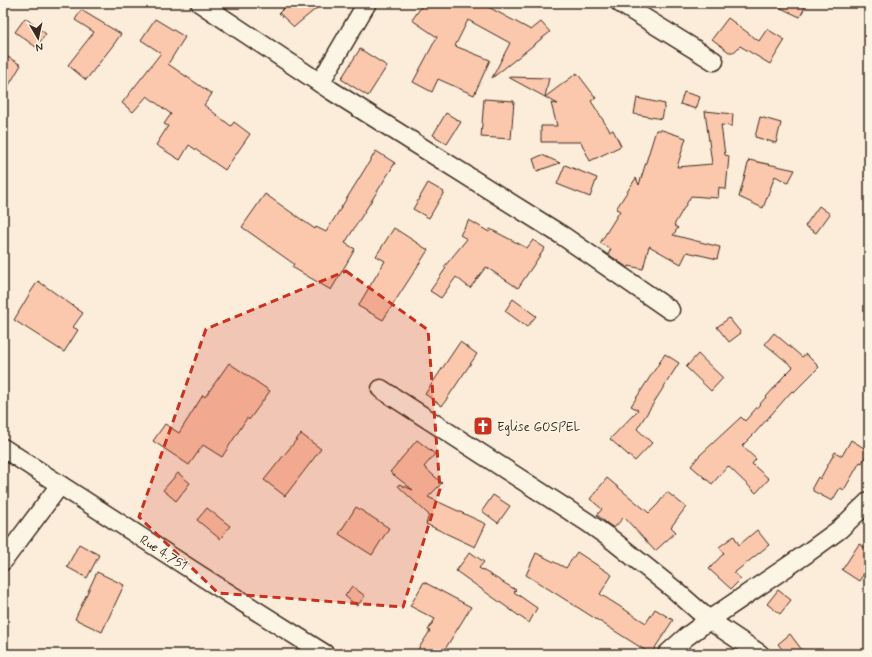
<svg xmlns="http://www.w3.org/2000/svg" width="872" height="657" font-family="Mynerve,sans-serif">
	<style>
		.building { fill: #fcc8ad; stroke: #3b2a1e }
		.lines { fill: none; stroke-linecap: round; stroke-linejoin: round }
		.minor-casing { stroke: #3b2a1e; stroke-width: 21 }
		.minor { stroke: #fcf5e5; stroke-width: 18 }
		.marked { fill: #c8321e; fill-opacity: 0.2; stroke: #c8321e; stroke-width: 3; stroke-dasharray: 8 5; stroke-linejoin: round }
		.labels { text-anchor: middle; stroke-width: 3; stroke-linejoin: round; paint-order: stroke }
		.poi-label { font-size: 13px; fill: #3b2a1e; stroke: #fcf5e5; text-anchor: start }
		.street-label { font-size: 13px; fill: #3b2a1e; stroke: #fcf5e5 }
	</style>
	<rect width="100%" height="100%" fill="#fcecda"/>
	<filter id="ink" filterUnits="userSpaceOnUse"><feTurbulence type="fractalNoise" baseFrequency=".025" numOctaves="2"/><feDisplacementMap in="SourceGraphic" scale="8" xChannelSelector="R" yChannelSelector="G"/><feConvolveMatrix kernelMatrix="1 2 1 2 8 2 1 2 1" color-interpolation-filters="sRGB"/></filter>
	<g filter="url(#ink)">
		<!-- building -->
		<g class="building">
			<polygon points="289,3 323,3 301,21 294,27 279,13"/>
			<polygon points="424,3 481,3 531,30 541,22 550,32 492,78 510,43 468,20 455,46 490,60 474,95 438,79 432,92 413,82 437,37 412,20"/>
			<polygon points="770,3 807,3 800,17"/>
			<polygon points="81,10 121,34 114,44 86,80 68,65 94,32 75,20"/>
			<polygon points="25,18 46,34 36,47 15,32"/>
			<polygon points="728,18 759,41 767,29 785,40 770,64 740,46 734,52 729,52 712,39"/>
			<polygon points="155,19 185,37 168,64 212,94 204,105 231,126 234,122 250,134 225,170 189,145 180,160 156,145 168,126 164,124 171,114 147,96 133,112 122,103 161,53 141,40"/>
			<polygon points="360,49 387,66 368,96 341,79"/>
			<polygon points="3,54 21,65 3,95"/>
			<polygon points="577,73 596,98 591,101 610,131 613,130 621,146 590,161 581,142 541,142 541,126 557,126 551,103 558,104 508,77 549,78 545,97"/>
			<polygon points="684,92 700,97 696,109 680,104"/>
			<polygon points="637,98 665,104 662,119 634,114"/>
			<polygon points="484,99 514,101 511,139 481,137"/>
			<polygon points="705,111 733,114 732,126 721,125 725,155 729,156 726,190 719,187 718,198 691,196 674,225 678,228 673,235 720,247 717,259 687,252 681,264 649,246 643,269 629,266 628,268 608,254 611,249 600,243 620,211 616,209 636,178 639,185 656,130 662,130 686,138 677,167 712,164"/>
			<polygon points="446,113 461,122 447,144 433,135"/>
			<polygon points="760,117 781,123 776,143 755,137"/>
			<polygon points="376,151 395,163 345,243 355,249 331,290 292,267 294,264 242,227 265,194 315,229 316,227 326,232"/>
			<polygon points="542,155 560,163 537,171 533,159"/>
			<polygon points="749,160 795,170 788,183 775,176 763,208 739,197"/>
			<polygon points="565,165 597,178 590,197 557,184"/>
			<polygon points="428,183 444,192 429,218 413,209"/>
			<polygon points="819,206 830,214 816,233 805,226"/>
			<polygon points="469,220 489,232 490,229 527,248 533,240 545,248 518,288 486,267 470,288 456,277 441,298 430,291 446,268 444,267 467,239 460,235"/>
			<polygon points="394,228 428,250 383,320 358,306 385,261 376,256"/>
			<polygon points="38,281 83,313 73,327 78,330 64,352 14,320 30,293"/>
			<polygon points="513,299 536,316 527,327 505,311"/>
			<polygon points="729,318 741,333 729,342 717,327"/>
			<polygon points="774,333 802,357 806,354 819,367 794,392 792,391 754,434 742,446 756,459 752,464 769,479 756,493 728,466 712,484 691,466 699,456 741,417 745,421 781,380 781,379 793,367 765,344"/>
			<polygon points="460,342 477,354 442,406 425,394"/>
			<polygon points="665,354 679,363 637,429 652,443 635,461 610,439 638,410 631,406"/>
			<polygon points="698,354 723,378 711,391 686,367"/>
			<polygon points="229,363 270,391 249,420 247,418 222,457 203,445 189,465 153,441 165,424 179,433 203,395 205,397"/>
			<polygon points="301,434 321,449 285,496 264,480"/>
			<polygon points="417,440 435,454 424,467 442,483 428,497 486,524 475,547 426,524 429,515 398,486 399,484 413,490 390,472"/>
			<polygon points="851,440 869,451 862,463 860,462 844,490 840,488 832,501 813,491 813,486 818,477 820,479 835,452 842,456"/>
			<polygon points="178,473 190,483 176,501 163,490"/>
			<polygon points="607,478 649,513 658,504 667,492 686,507 671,527 676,532 655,551 624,517 614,528 608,524 597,515 602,509 590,499"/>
			<polygon points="493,495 510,506 498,523 482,511"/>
			<polygon points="356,507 389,528 372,555 339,534"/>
			<polygon points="207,508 230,526 220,539 197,520"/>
			<polygon points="757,530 769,545 734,573 741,579 731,589 709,569 724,553 719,547 734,536 739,545"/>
			<polygon points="79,544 99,555 87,578 67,567"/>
			<polygon points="859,544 869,550 869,566 859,581 842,570"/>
			<polygon points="470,552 484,562 479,568 516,590 514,592 537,608 529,623 456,571"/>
			<polygon points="577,552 612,575 600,594 646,623 655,609 673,620 651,654 547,588 526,575 536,553 566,568"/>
			<polygon points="97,572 124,585 102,632 75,619"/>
			<polygon points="424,582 471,607 442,654 415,654 430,631 428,630 435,619 410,606"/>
			<polygon points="352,586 365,596 357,606 345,596"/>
			<polygon points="778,590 791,600 780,614 767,604"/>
			<polygon points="790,634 805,654 786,654 778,644"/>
		</g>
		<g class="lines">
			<!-- minor casing -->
			<g class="minor-casing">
				<g id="minor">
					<polyline points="200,3 332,91 563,236 670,310"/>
					<polyline points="620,3 714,61"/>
					<polyline points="320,83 367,3"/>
					<polyline points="381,389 587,522 611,539 676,591 709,620 760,654"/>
					<polyline points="3,448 209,581 325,654"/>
					<polyline points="3,561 60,485"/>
					<polyline points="667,654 686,637 709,620 806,554 840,529 869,501"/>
				</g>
			</g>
			<!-- minor -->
			<use href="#minor" class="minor"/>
		</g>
	</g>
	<!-- marked area -->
	<path class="marked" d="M 346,271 L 428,330 L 440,489 L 403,607 L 218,593 L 139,517 L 206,329 Z"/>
	<!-- icons -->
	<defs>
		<g id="church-square" transform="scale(1)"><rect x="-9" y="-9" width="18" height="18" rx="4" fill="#c8321e" stroke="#fcf5e5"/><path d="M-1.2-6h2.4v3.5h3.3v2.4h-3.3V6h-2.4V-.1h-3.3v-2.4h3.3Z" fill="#fff"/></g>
	</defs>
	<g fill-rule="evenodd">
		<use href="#church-square" x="483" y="426"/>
	</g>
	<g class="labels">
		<!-- poi labels -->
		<g class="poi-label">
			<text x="497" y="431">Eglise GOSPEL</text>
		</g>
		<!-- street labels -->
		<g class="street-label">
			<text transform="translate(164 552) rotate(33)" y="5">Rue 4.751</text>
		</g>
	</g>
	<!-- margin -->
	<rect width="872" height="657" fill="none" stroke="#fcf5e5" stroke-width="16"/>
	<rect x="8" y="8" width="856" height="641" fill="none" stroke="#3b2a1e" stroke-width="1.5" filter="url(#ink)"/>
	<!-- north arrow -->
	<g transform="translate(38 38) rotate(171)" stroke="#fcf5e5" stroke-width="3" paint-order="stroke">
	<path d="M0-3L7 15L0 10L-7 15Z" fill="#3b2a1e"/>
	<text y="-6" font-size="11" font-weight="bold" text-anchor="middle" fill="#3b2a1e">N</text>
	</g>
</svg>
